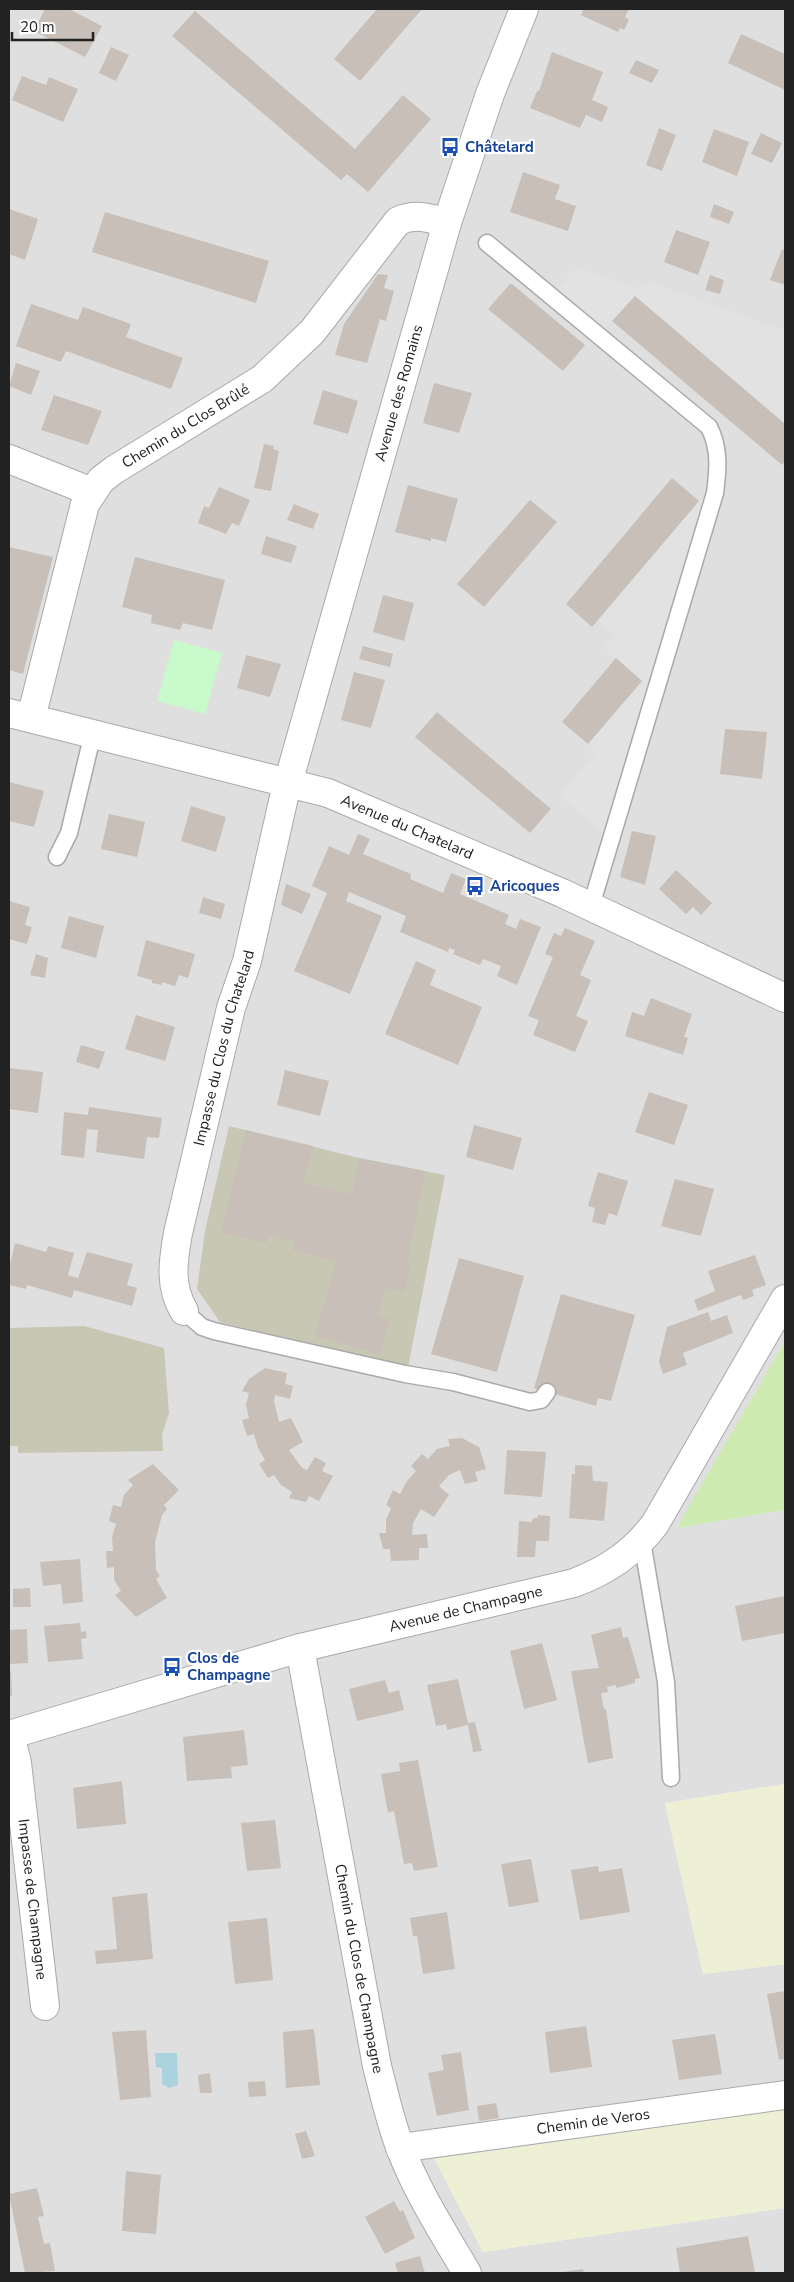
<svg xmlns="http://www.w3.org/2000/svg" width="794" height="2282" font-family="'Nunito Sans',sans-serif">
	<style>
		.residential { fill: #e0dfdf }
		.construction { fill: #c7c7b4 }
		.farmland { fill: #eef0d5 }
		.grass { fill: #cdebb0 }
		.park { fill: #c8facc }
		.parking { fill: #e2e2e2 }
		.water { fill: #aad3df }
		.building { fill: #c7bfb8 }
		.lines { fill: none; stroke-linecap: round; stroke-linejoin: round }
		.lane-casing { stroke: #a9a9a9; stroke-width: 19 }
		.street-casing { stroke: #a9a9a9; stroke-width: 30 }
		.lane { stroke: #fff; stroke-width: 16 }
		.street { stroke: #fff; stroke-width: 28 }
		.labels { text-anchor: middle; stroke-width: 4.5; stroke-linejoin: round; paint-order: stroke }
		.transit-label { font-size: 15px; font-weight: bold; fill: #164399; stroke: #fff; text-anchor: start }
		.street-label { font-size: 15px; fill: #222; stroke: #fff }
	</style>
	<rect width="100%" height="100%" fill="#f2efe9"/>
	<!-- residential -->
	<polygon class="residential" points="9,9 785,9 785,1341 677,1528 785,1510 785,1784 665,1803 703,1974 785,1964 785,2110 435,2159 483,2252 785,2208 785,2273 9,2273"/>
	<!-- construction -->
	<g class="construction">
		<polygon points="229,1126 359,1158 445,1175 408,1368 220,1322 197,1289 205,1231"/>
		<polygon points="84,1326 164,1348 169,1413 162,1435 163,1451 18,1453 18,1446 9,1446 9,1328"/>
	</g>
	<!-- farmland -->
	<g class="farmland">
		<polygon points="785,1784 785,1964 703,1974 665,1803"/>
		<polygon points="785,2110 785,2208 483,2252 434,2159"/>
	</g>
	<!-- grass -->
	<polygon class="grass" points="785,1341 785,1510 677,1528 684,1515"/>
	<!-- park -->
	<polygon class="park" points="174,640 222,653 205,714 157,701"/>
	<!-- parking -->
	<g class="parking">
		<polygon points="576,267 640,288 650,282 785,331 785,424 635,296 599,336 552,297"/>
		<polygon points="715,486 611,839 559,795 596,752 588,744 642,681 603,648 614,634 597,620 699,501"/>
	</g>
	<!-- water -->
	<polygon class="water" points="155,2053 177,2053 178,2085 169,2088 162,2084 162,2068 156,2067"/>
	<!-- building -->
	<g class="building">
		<polygon points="45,9 69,9 102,26 85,57 34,31"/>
		<polygon points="377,9 422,9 360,81 334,59"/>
		<polygon points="584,9 629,9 625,17 629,20 624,30 620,28 618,32 581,15"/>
		<polygon points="195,11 355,149 403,95 431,119 368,192 347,174 341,180 172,36"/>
		<polygon points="741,34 785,54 785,90 728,63"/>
		<polygon points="111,47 129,55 116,81 99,73"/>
		<polygon points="552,52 603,72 592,100 608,107 602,122 586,115 580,128 530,108 537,91 539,91"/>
		<polygon points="636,60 659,70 652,83 629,73"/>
		<polygon points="22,76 46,85 49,77 78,89 63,122 12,100"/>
		<polygon points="659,128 676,135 662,171 646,165"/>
		<polygon points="714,129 749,142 737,176 702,162"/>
		<polygon points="761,133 782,143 772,163 751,154"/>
		<polygon points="523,172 560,185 555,199 576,206 568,231 510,212"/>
		<polygon points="714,204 734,212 729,224 710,217"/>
		<polygon points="9,209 38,219 25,260 9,254"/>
		<polygon points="105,212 269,261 256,303 92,252"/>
		<polygon points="676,230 710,242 698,275 664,262"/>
		<polygon points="782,249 785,250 785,285 770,280"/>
		<polygon points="378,274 388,275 384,288 394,291 386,321 380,319 367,363 335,355 344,324"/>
		<polygon points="710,275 724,280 720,294 705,290"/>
		<polygon points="510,284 512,284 585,345 563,371 488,309"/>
		<polygon points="635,296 785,424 785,461 782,465 612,321"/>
		<polygon points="31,304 78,320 83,307 131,324 126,337 183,358 171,389 66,351 61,362 16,346"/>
		<polygon points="16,363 40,371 31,395 9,386"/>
		<polygon points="434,383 472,393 459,433 423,423"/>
		<polygon points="323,390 358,401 348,434 313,424"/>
		<polygon points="54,395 102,411 88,445 41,430"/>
		<polygon points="264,444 274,446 273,449 279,451 271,491 254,488"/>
		<polygon points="672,478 699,501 592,627 566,604"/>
		<polygon points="408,485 458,499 446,542 431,538 431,541 395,532"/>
		<polygon points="219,487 250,500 239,526 232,523 226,534 198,523 204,506 209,508"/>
		<polygon points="530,500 557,522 484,607 457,584"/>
		<polygon points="294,504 319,514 313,529 287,520"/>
		<polygon points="266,536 297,546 291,563 261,554"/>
		<polygon points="9,547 53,557 23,674 9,670"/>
		<polygon points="135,557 225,580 212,630 183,623 180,630 151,623 152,615 122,607"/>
		<polygon points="383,595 414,603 404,641 373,632"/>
		<polygon points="363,646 393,654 390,667 359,659"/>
		<polygon points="246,655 281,664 270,697 237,688"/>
		<polygon points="616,658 642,681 588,744 562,722"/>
		<polygon points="354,672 385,680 371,728 341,720"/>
		<polygon points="437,712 551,809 530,833 415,737"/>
		<polygon points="725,729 767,732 762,779 720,774"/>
		<polygon points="9,782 44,791 34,827 9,821"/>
		<polygon points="191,806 226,817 216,852 181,841"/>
		<polygon points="109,814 145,822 137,857 101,849"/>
		<polygon points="632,831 656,836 645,885 620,877"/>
		<polygon points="358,834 370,839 363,854 411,874 410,879 443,893 451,873 466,879 460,894 509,915 505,924 516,929 520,919 541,927 517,985 497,976 501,966 483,959 480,965 453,954 455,950 449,948 448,952 400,932 406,916 349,892 346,901 382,916 350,994 294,971 327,893 312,886 329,846 349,855"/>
		<polygon points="676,870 712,903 701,915 693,907 686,914 659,889"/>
		<polygon points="286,884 311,894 302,914 281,905"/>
		<polygon points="203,897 225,904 221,919 199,913"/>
		<polygon points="9,901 30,907 25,925 32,927 27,944 9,939"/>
		<polygon points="69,916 104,926 96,958 61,948"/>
		<polygon points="565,928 595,941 580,975 591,980 576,1016 588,1021 575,1052 533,1035 539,1020 528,1016 553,957 545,954 554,933 561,936"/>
		<polygon points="146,940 195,954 188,978 179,975 175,986 162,982 162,985 152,983 152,980 137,976"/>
		<polygon points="36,954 48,958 45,978 30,975"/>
		<polygon points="416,961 436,970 430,985 482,1007 458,1065 385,1034"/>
		<polygon points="651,998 692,1014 684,1037 688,1038 683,1055 625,1036 632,1012 644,1016"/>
		<polygon points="136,1015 175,1027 165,1061 125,1049"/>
		<polygon points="81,1045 105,1052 99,1069 76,1062"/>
		<polygon points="9,1068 43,1072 38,1113 9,1109"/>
		<polygon points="285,1070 329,1081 320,1116 277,1105"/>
		<polygon points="649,1092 688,1105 674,1145 635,1132"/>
		<polygon points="89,1107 162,1118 159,1138 147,1137 144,1159 96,1152 98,1130 87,1129 84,1158 61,1155 64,1112 88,1115"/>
		<polygon points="474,1125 522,1138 513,1170 466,1157"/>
		<polygon points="246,1130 313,1146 303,1183 352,1194 359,1158 425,1171 407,1264 411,1264 405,1292 385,1288 378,1317 389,1319 380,1355 315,1335 337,1261 293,1250 295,1242 268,1235 266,1243 221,1232"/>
		<polygon points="598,1172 628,1181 617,1216 609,1213 605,1225 592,1222 595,1208 588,1206"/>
		<polygon points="675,1179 714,1189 701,1236 661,1226"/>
		<polygon points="15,1243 46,1252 48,1246 74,1253 68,1275 78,1278 87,1252 133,1264 127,1285 137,1288 132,1306 74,1290 72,1298 27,1285 26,1289 9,1285 9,1270"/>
		<polygon points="755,1255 766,1285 752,1290 754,1296 743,1300 741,1295 698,1311 694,1300 715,1291 708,1271"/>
		<polygon points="459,1258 524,1276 497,1372 431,1354"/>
		<polygon points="561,1294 635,1315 611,1401 598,1398 596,1406 534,1388"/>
		<polygon points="708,1312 711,1321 727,1315 733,1333 683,1353 687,1365 663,1374 659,1362 667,1327"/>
		<polygon points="265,1368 287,1373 285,1384 293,1386 290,1399 275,1395 274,1401 279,1422 291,1418 303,1442 289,1450 302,1468 307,1470 315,1457 326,1463 322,1471 333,1476 319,1501 309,1496 306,1502 289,1498 292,1492 281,1485 274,1475 268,1478 259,1464 265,1460 258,1448 254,1434 247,1436 242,1420 249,1418 246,1405 249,1393 242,1391 249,1379"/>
		<polygon points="462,1438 479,1447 486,1469 475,1472 478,1481 465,1484 460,1470 449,1475 439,1486 449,1495 434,1517 421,1509 413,1523 412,1535 427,1534 428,1548 419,1548 419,1560 391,1561 390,1549 383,1549 379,1533 386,1533 386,1520 391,1508 386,1505 393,1490 400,1494 407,1481 416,1471 411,1466 422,1454 428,1459 437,1449 450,1446 448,1439"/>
		<polygon points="507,1450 546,1452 542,1497 504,1494"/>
		<polygon points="153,1464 179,1490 164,1505 167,1509 162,1515 155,1542 156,1570 160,1576 156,1579 167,1598 136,1617 115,1595 121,1591 114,1580 114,1567 107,1568 106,1551 113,1551 112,1537 116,1524 109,1521 113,1505 121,1507 124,1495 133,1485 128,1480"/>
		<polygon points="575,1465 592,1466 593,1481 608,1482 604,1521 569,1518 572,1474 575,1474"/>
		<polygon points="538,1515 550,1516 549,1541 536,1541 535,1557 517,1557 519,1521 532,1522 533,1518 537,1518"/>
		<polygon points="80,1559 83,1602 63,1604 61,1584 43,1586 40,1562"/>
		<polygon points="30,1588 31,1607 13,1607 13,1589"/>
		<polygon points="785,1596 785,1633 742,1641 735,1606"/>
		<polygon points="80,1623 81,1632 86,1631 87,1638 81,1639 83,1659 48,1662 44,1626"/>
		<polygon points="621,1627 623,1638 628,1637 640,1678 635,1679 635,1683 616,1688 616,1685 607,1687 608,1692 601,1693 604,1709 606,1709 613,1758 588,1763 571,1671 599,1668 591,1635"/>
		<polygon points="27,1629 28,1663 9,1664 9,1630"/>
		<polygon points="542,1643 557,1700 524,1709 510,1651"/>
		<polygon points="9,1671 11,1671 12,1696 9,1696"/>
		<polygon points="458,1679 468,1723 475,1722 482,1751 473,1752 468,1725 447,1730 446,1724 436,1726 427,1685"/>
		<polygon points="385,1680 389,1693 399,1690 404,1710 357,1721 349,1689"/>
		<polygon points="244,1730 248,1765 231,1767 232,1778 187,1781 183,1737"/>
		<polygon points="418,1760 438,1867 414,1871 412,1863 404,1864 394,1811 388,1813 381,1774 400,1771 399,1763"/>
		<polygon points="122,1781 126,1824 77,1829 73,1788"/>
		<polygon points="275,1820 281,1868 247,1871 241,1823"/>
		<polygon points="531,1859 539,1902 509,1907 501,1864"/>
		<polygon points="598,1866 599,1872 622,1868 630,1912 580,1920 571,1870"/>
		<polygon points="147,1893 153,1959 96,1964 95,1951 117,1949 112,1897"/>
		<polygon points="447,1912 455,1969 423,1974 417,1936 413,1936 410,1918"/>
		<polygon points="267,1918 273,1980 235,1984 228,1922"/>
		<polygon points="785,1991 785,2059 779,2060 767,1994"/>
		<polygon points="586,2026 592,2067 550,2073 545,2032"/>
		<polygon points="314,2029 320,2085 286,2088 283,2032"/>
		<polygon points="146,2030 151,2097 120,2100 112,2032"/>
		<polygon points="715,2034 722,2074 679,2080 672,2040"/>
		<polygon points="461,2052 469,2110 437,2116 428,2073 444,2070 441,2055"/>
		<polygon points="210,2073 212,2093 200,2093 198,2075"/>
		<polygon points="265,2081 266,2096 249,2097 248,2082"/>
		<polygon points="496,2103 499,2118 479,2121 477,2106"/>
		<polygon points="306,2131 315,2156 302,2159 295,2134"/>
		<polygon points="126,2171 161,2175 156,2234 122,2231"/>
		<polygon points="37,2188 44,2216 38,2217 44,2244 50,2243 55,2271 25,2273 9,2194"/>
		<polygon points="394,2201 400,2212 403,2210 415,2238 385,2254 365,2217"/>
		<polygon points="748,2236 755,2273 680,2273 676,2248"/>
		<polygon points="420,2256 425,2273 398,2273 395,2263"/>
		<polygon points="583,2269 584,2273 562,2273 562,2272"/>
	</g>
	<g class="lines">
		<!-- lane casing -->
		<g class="lane-casing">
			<g id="lane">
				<path d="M 487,243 L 709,427 C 720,448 718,470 715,493 L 591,906"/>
				<polyline points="57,857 69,833 93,733"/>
				<polyline points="184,1311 202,1327 214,1331 405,1374 453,1382 530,1402 541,1400 547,1392"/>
				<polyline points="642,1541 666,1682 671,1778"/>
			</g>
		</g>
		<!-- street casing -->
		<g class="street-casing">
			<g id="street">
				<polyline points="9,459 92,492"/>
				<path id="s1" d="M 9,713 L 328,793 L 562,893 L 785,998"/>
				<path id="s2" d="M 31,718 L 85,504 L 101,480 L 114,470 L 262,379 L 312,332 L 398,221 C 415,213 430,218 447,223"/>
				<path id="s3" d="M 184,1311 C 169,1286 173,1261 178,1233 L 231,1008 L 247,961 L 284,797 L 447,223 L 490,94 L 524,9"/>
				<path id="s4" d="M 300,1648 L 377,2066 C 384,2093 390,2121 400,2147 C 417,2192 443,2232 467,2273"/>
				<path id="s5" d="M 9,1735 L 300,1648 L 574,1583 C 608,1570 633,1553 655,1524 L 785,1299"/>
				<path id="s6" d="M 10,1735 L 17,1763 L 45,2006"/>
				<path id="s7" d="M 400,2148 L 785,2095"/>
			</g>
		</g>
		<!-- lane -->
		<use href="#lane" class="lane"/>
		<!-- street -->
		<use href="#street" class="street"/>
	</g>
	<!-- icons -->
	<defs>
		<g id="bus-bare" transform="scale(1.5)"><path d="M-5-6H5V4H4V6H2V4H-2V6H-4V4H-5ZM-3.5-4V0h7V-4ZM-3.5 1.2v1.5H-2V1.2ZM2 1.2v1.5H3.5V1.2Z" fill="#1a4fb4" stroke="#fff" stroke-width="2.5" paint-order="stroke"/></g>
	</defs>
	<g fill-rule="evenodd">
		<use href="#bus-bare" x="450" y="147"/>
		<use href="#bus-bare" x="475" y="886"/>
		<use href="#bus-bare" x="172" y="1667"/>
	</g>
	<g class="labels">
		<!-- transit labels -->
		<g class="transit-label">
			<text x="465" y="152">Châtelard</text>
			<text x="490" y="891">Aricoques</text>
			<text x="187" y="1663">Clos de<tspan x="187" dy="17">Champagne</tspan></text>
		</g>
		<!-- street labels -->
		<g class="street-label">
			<text dy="5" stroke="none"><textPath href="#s3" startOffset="949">Avenue des Romains</textPath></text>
			<text dy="5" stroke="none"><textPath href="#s2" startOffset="350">Chemin du Clos Brûlé</textPath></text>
			<text dy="5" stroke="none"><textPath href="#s1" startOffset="415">Avenue du Chatelard</textPath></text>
			<text dy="5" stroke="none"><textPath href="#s3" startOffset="271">Impasse du Clos du Chatelard</textPath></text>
			<text dy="5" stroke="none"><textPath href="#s5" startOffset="474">Avenue de Champagne</textPath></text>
			<text dy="5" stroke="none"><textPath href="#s6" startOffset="166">Impasse de Champagne</textPath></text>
			<text dy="5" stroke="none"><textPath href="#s4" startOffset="326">Chemin du Clos de Champagne</textPath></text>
			<text dy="5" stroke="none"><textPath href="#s7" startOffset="195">Chemin de Veros</textPath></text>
		</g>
	</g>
	<!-- border -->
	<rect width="794" height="2282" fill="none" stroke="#222222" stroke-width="20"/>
	<!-- scale -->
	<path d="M12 32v8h81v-8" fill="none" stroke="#222222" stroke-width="2.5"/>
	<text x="20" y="32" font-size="15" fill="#222222" stroke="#ffffff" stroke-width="4" paint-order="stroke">20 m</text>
</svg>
